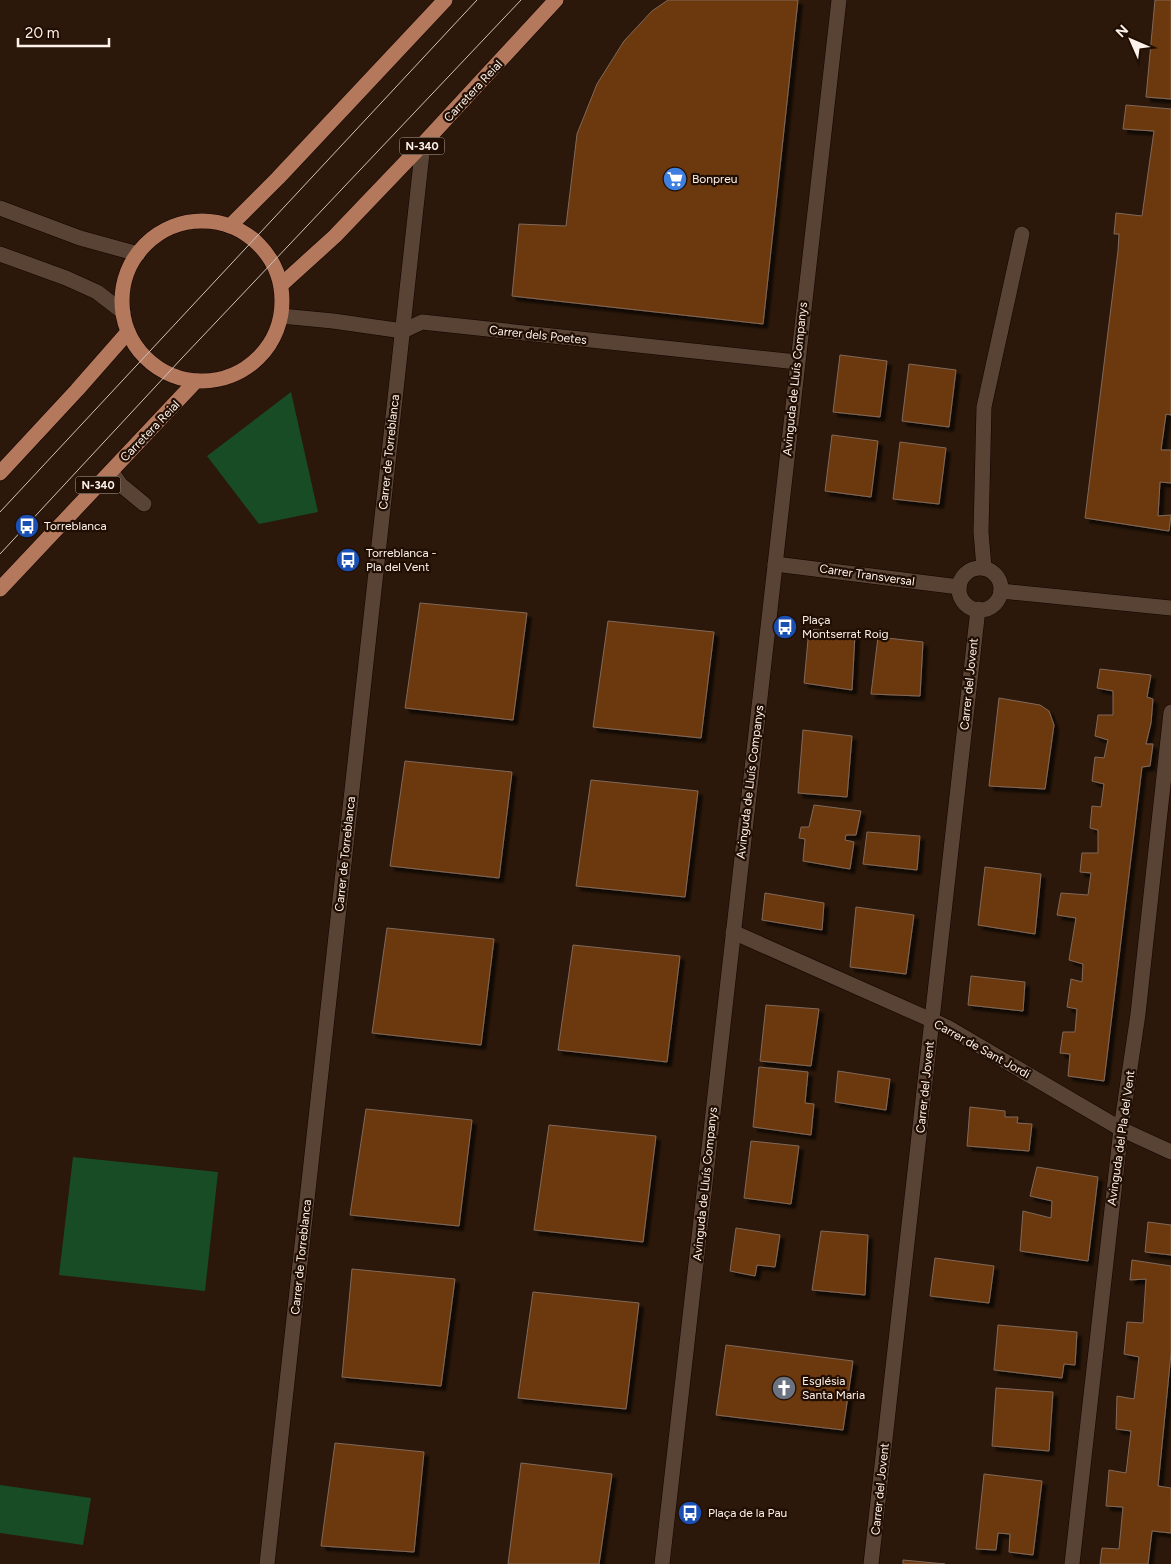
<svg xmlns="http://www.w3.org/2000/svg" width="1171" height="1564" font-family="Figtree,sans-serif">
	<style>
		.green { fill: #174c24 }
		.building { fill: #6c370b; stroke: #81695a; filter: url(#shadow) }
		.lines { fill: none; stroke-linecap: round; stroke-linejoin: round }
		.minor-casing { stroke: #120300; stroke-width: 16 }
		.major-casing { stroke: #120300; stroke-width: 16 }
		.minor { stroke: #594335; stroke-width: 15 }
		.major { stroke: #b4785d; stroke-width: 15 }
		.tram { stroke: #cfc2ba; stroke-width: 1 }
		.labels { text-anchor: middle; stroke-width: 4.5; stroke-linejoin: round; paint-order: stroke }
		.shield { fill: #210e03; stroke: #bbaea5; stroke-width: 1 }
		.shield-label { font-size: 11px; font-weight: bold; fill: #fdf2eb }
		.street-label { font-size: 12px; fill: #fdf2eb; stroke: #210e03 }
		.poi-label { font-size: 12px; fill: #fdf2eb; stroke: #210e03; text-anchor: start }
	</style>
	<defs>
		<filter id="shadow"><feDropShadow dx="4.5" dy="4.5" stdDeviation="1" flood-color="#0009"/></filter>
	</defs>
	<rect width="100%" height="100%" fill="#2b180a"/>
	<!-- green -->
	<g class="green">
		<polygon points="291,392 318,512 259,524 207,456"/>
		<polygon points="73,1157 218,1172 205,1291 59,1275"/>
		<polygon points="0,1485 91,1498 83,1545 0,1533"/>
	</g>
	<!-- building -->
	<g class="building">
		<polygon points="668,0 798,0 763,324 512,296 519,224 566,226 577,134 597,84 624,41 652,11"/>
		<polygon points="1155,0 1171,0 1171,99 1146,97"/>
		<polygon points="1126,105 1171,109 1171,415 1166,414 1161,450 1171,450 1171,483 1160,482 1158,516 1171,515 1169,531 1085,518 1118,251 1119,234 1114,234 1116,213 1142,216 1154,131 1123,129"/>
		<polygon points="840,355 887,361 880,417 833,412"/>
		<polygon points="909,364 956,370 949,427 902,421"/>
		<polygon points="832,435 878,441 871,497 825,491"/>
		<polygon points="900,442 946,448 939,504 893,499"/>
		<polygon points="420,603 527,613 513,720 405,708"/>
		<polygon points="608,621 714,632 701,738 593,727"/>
		<polygon points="809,629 855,634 852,690 804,683"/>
		<polygon points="878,637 923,642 920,696 871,694"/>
		<polygon points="1100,669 1151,675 1147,697 1153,699 1151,723 1146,744 1153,744 1150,766 1142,767 1104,1081 1068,1076 1070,1054 1060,1053 1063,1032 1075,1032 1077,1009 1067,1007 1071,979 1082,982 1083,964 1069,960 1076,918 1057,915 1061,893 1088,895 1091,873 1080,872 1082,853 1098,853 1098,830 1090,828 1092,806 1101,807 1104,784 1092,781 1095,757 1104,758 1108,740 1095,736 1098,715 1113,715 1113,691 1097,688"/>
		<polygon points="999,698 1040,705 1049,711 1054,725 1045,789 989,786"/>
		<polygon points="803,730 852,736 847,797 798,793"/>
		<polygon points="405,761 512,772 499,878 390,866"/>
		<polygon points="591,780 698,791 685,897 576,886"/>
		<polygon points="814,805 861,811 856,835 846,835 845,840 854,842 850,869 803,861 805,839 799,838 801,827 809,827"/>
		<polygon points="867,832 920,836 917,870 863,864"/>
		<polygon points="985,867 1041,874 1035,934 978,925"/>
		<polygon points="765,893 824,903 822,930 762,920"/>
		<polygon points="856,907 914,915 906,974 850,967"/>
		<polygon points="387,928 494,939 481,1045 372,1033"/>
		<polygon points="573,945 680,956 667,1062 558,1050"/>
		<polygon points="971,976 1025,982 1023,1011 968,1005"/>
		<polygon points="766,1005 819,1009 811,1066 760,1061"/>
		<polygon points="759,1067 808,1072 805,1103 814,1104 811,1135 753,1127"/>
		<polygon points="838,1071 890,1079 886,1110 835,1102"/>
		<polygon points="970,1107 1005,1111 1005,1117 1018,1117 1017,1123 1032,1124 1029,1151 967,1146"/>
		<polygon points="366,1109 472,1120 459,1226 350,1215"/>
		<polygon points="549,1125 656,1136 643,1242 534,1230"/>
		<polygon points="751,1141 799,1146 791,1204 744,1198"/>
		<polygon points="1037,1167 1098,1177 1088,1261 1020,1251 1023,1211 1051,1218 1052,1201 1030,1196"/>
		<polygon points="1148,1222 1171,1225 1171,1255 1145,1252"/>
		<polygon points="736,1228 780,1235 775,1267 757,1265 755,1276 730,1271"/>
		<polygon points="821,1231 868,1235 865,1295 812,1290"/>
		<polygon points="935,1258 994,1266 989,1303 930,1296"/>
		<polygon points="1132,1260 1171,1266 1171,1353 1158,1486 1171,1488 1171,1533 1152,1531 1148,1564 1100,1564 1102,1548 1119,1549 1123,1507 1106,1506 1109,1470 1126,1473 1131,1431 1116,1429 1117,1396 1134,1399 1139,1357 1124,1354 1127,1322 1143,1323 1146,1279 1130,1280"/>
		<polygon points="352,1269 455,1279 441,1386 342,1377"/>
		<polygon points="533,1292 639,1303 626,1409 518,1398"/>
		<polygon points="998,1325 1077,1332 1075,1365 1064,1364 1062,1378 994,1370"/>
		<polygon points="726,1345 853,1361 843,1430 716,1415"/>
		<polygon points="996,1388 1053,1392 1049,1451 992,1446"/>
		<polygon points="335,1443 424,1452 414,1552 321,1546"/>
		<polygon points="521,1463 612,1474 599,1564 508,1564"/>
		<polygon points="984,1474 1042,1481 1033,1555 1009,1552 1010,1534 998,1533 996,1550 976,1549"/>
		<polygon points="903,1560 945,1564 903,1564"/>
	</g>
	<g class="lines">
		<!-- minor casing -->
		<g class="minor-casing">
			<g id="minor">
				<polyline points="0,208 80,238 138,254"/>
				<polyline points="0,254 66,278 97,292 123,312"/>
				<polyline points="281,316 333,321 403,331 422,322 797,362"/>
				<polyline points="111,471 121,485 144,504"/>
				<polyline points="775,564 959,587"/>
				<polyline points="984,568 981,532 984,407 1022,234"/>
				<circle cx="980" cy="589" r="21"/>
				<polyline points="1001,591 1171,608"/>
				<polyline points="733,932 947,1027 1121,1129 1171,1152"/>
				<polyline points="267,1564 423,144"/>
				<polyline points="662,1564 839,0"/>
				<polyline points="871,1564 978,609"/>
				<polyline points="1072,1564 1121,1129 1138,1014 1171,712"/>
			</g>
		</g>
		<!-- major casing -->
		<g class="major-casing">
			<g id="major">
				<circle cx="202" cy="301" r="80"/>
				<polyline points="230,226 278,178 445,0"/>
				<polyline points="281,285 335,236 423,144 556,0"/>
				<polyline points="0,473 77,390 128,332"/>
				<polyline points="0,589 196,381"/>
			</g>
		</g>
		<!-- minor -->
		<use href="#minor" class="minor"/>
		<!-- major -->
		<use href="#major" class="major"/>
		<!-- tram -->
		<g class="tram">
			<polyline points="0,512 477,0"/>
			<polyline points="0,554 182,358 521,0"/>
		</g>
	</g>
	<!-- icons -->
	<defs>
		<g id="supermarket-disc" transform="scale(1.25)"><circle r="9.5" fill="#3f7fe0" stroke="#210e03"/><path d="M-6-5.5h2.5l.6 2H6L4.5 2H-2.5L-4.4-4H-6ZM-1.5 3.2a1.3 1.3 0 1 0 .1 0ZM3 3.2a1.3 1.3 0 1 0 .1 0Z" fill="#fff"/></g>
		<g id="bus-disc" transform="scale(1.25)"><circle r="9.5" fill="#1a4fb4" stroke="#210e03"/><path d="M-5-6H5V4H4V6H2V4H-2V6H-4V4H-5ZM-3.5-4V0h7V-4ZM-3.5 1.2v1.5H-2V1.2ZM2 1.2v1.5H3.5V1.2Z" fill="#fff"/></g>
		<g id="church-disc" transform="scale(1.25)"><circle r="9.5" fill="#6b7280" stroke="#210e03"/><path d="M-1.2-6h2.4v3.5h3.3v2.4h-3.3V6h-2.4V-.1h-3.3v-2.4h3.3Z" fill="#fff"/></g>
	</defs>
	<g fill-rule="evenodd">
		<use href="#supermarket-disc" x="675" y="179"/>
		<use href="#bus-disc" x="27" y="526"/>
		<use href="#bus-disc" x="348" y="560"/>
		<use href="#bus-disc" x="785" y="627"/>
		<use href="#church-disc" x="784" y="1388"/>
		<use href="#bus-disc" x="690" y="1513"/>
	</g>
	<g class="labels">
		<!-- shield labels -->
		<g class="shield">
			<rect x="399.5" y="137.5" width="45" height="17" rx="4"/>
			<rect x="75.5" y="476.5" width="45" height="17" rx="4"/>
		</g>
		<g class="shield-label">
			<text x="422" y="150">N-340</text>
			<text x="98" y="489">N-340</text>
		</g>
		<!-- street labels -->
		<g class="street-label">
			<text transform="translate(473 91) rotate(-47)" y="4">Carretera Reial</text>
			<text transform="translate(538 335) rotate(6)" y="4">Carrer dels Poetes</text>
			<text transform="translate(795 379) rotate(-84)" y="4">Avinguda de Lluís Companys</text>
			<text transform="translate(150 431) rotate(-46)" y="4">Carretera Reial</text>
			<text transform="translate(389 452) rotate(-84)" y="4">Carrer de Torreblanca</text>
			<text transform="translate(867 575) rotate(8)" y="4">Carrer Transversal</text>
			<text transform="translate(969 684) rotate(-84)" y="4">Carrer del Jovent</text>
			<text transform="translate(750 782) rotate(-83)" y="4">Avinguda de Lluís Companys</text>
			<text transform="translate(345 854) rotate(-84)" y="4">Carrer de Torreblanca</text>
			<text transform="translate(982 1049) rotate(29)" y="4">Carrer de Sant Jordi</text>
			<text transform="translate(925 1087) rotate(-84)" y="4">Carrer del Jovent</text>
			<text transform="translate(1121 1138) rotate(-82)" y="4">Avinguda del Pla del Vent</text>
			<text transform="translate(705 1184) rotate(-84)" y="4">Avinguda de Lluís Companys</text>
			<text transform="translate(301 1257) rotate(-84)" y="4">Carrer de Torreblanca</text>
			<text transform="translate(880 1489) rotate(-84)" y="4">Carrer del Jovent</text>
		</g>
		<!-- poi labels -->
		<g class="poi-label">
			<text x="692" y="183">Bonpreu</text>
			<text x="44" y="530">Torreblanca</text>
			<text x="366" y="557">Torreblanca -<tspan x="366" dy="14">Pla del Vent</tspan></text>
			<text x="802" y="624">Plaça<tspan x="802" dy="14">Montserrat Roig</tspan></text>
			<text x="802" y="1385">Església<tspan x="802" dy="14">Santa Maria</tspan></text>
			<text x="708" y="1517">Plaça de la Pau</text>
		</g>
	</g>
	<!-- north arrow -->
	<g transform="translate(1131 40) rotate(315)" stroke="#210e03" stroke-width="4" paint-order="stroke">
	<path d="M0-4L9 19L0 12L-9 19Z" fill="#fdf2eb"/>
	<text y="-8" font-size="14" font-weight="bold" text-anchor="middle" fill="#fdf2eb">N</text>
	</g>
	<!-- scale -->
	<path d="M18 38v8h91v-8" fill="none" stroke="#fdf2eb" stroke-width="2.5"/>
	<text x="25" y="38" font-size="15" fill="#fdf2eb" stroke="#210e03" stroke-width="4" paint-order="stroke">20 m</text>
</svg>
